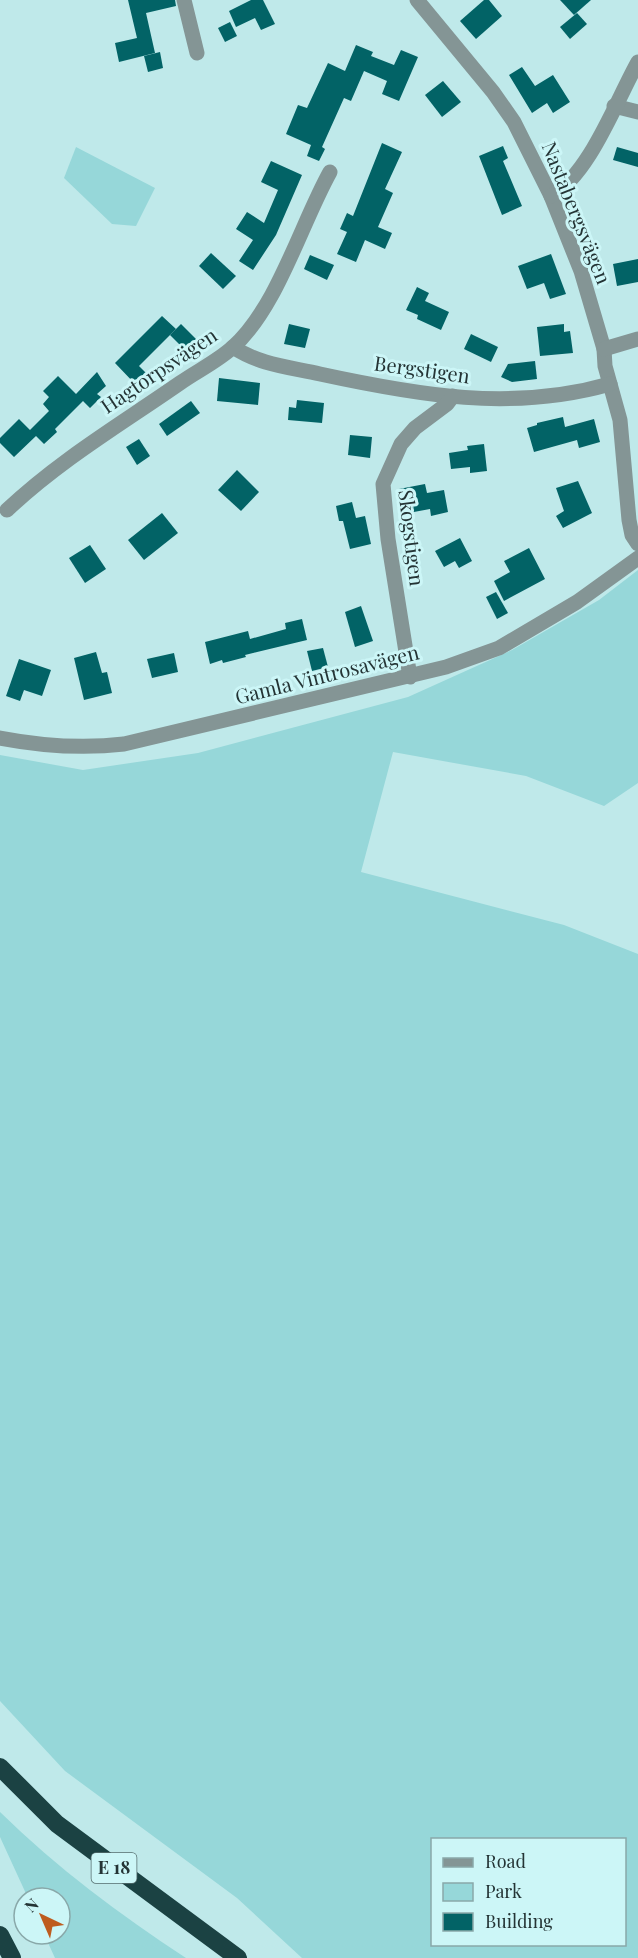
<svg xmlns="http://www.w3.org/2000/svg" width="638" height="1958" font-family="'Playfair Display',serif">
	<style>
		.green { fill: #96d7d9; fill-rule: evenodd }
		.building { fill: #026366 }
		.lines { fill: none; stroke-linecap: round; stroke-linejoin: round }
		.minor { stroke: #849595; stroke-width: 15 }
		.highway { stroke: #1b4243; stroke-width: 18 }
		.labels { text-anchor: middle; stroke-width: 6; stroke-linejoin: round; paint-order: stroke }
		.shield { fill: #ccf6f7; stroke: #566e6f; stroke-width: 1.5 }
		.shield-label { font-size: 18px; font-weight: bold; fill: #243435 }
		.street-label { font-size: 20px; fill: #243435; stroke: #ccf6f7 }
	</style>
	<rect width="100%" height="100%" fill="#bfe9ea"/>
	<!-- green -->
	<g class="green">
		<polygon points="76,147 155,188 136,226 112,224 64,178"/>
		<path d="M 638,570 L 638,783 L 604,806 L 526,776 L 393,752 L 361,872 L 564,925 L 638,954 L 638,1958 L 302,1958 L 237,1898 L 65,1771 L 0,1701 L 0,755 L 83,770 L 198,753 L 408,697 L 512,650 L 599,600 ZM 432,1840 L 624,1840 L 624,1944 L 432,1944 Z"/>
		<path d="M 0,1812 C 57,1868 119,1914 186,1958 L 55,1958 L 44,1934 L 60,1934 L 60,1898 L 28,1898 L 0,1837 Z"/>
	</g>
	<!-- building -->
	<g class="building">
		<polygon points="128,0 175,0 176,6 146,13 155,53 119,62 115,43 137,38"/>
		<polygon points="251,0 263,0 275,24 261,30 255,18 236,27 229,11"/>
		<polygon points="484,0 489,0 502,16 476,39 460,21"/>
		<polygon points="560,0 591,0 574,15"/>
		<polygon points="577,13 587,24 570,39 560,27"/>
		<polygon points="230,22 237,36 225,42 218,28"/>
		<polygon points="356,45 373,52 371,56 394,65 401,50 418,57 399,101 382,94 387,81 364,71 351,101 344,98 322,147 325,149 319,161 307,156 311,145 286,134 298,105 307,108 328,63 345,71"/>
		<polygon points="160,52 163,68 148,72 144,56"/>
		<polygon points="522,67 535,86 553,75 570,102 553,113 547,103 532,113 509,75"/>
		<polygon points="443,81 461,102 442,117 425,95"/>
		<polygon points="382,143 402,152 385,189 393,193 378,227 392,233 385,249 365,240 356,262 337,254 347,232 340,229 347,213 353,216"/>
		<polygon points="503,146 508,158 503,161 522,206 502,215 479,156"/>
		<polygon points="617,147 638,153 638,167 613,160"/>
		<polygon points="271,161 302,175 276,235 253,270 239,261 253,240 236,229 247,212 264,223 278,190 261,182"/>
		<polygon points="211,253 236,276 223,289 199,266"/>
		<polygon points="551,254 566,294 550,299 544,283 527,289 518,266"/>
		<polygon points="310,255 334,265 327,280 304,269"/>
		<polygon points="638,259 638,282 617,286 613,264"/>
		<polygon points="417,287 429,293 425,301 449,312 441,330 417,319 418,315 406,310"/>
		<polygon points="162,316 176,329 139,366 147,374 136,385 115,363"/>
		<polygon points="181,324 197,340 186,351 170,335"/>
		<polygon points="289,324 310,329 305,348 284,344"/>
		<polygon points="564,324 564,332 570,331 573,353 540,356 537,327"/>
		<polygon points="471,334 498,347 491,362 464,349"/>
		<polygon points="535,361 537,379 512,382 501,377 508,364"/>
		<polygon points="97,372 106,386 97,394 101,397 90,408 83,401 55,429 57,432 44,444 36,436 14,457 0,443 0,438 19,419 30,430 49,411 43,404 49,397 43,391 58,376 76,394"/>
		<polygon points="219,378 260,383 258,405 217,401"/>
		<polygon points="297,400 324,403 322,423 288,420 289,407 296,408"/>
		<polygon points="191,401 200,413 167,436 159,424"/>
		<polygon points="563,417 565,427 594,419 600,442 579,448 577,440 534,452 527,428 537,425 537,423"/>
		<polygon points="350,435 372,437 370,458 348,455"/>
		<polygon points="139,439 150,456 137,465 126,447"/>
		<polygon points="484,444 487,471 470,473 470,467 451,469 449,453 468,450 467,446"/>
		<polygon points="237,470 259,492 241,511 218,490"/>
		<polygon points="578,481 592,513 563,528 556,516 564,511 556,488"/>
		<polygon points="425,484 427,493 444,490 448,512 431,516 430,509 403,514 399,489"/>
		<polygon points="352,502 356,518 365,516 371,544 350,549 343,521 339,521 336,506"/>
		<polygon points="162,513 178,533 144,560 128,540"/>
		<polygon points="460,538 472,561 459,568 455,561 444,567 435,551"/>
		<polygon points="90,545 106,569 85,583 69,558"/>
		<polygon points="529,548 545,579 504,601 494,581 510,572 504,561"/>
		<polygon points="496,592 508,613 497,619 486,597"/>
		<polygon points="361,606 373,641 355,647 345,612"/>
		<polygon points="302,619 307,640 245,655 246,657 223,663 222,660 210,664 205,642 248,631 250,639 286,629 285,623"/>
		<polygon points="323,648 328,667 312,671 307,651"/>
		<polygon points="96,652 102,673 107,672 112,693 84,700 74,658"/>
		<polygon points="174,653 178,672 152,678 147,659"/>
		<polygon points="19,659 51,670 42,696 24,690 20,701 6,696"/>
	</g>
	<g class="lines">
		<!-- minor -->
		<g class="minor">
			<polyline points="184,0 197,53"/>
			<polyline points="417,0 493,92 514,122 551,196 581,271 604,349 605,366 620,420 629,520 632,535 638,544"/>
			<polyline points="614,106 638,112"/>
			<path d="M 551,196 C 590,174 616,101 638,62"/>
			<path d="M 233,347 C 260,365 289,367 320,374 C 417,395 512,412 610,384"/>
			<polyline points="604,349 638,339"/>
			<path d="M 7,510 C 60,460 121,424 180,383 C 197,371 218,361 233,347 C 277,308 301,224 330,172"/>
			<polyline points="410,677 388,539 383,484 401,444 415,428 447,404 453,396"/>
			<path d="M 0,738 C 42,746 82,749 124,744 L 446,667 L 499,648 L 577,602 L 638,558"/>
		</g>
		<!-- highway -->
		<g class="highway">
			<polyline points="0,1767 57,1824 238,1958"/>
			<polyline points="0,1935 12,1958"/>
		</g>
	</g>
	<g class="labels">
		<!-- shield labels -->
		<rect class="shield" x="91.5" y="1853" width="45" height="30" rx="4.5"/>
		<g class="shield-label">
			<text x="114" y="1874">E 18</text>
		</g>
		<!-- street labels -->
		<g class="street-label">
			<text transform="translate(576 213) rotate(68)" y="7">Nastabergsvägen</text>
			<text transform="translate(422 370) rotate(8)" y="7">Bergstigen</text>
			<text transform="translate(159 371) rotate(-34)" y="7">Hagtorpsvägen</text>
			<text transform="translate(411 538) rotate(83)" y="7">Skogstigen</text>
			<text transform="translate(327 675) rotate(-14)" y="7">Gamla Vintrosavägen</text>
		</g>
	</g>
	<!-- legend -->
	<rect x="431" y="1838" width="195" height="108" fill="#ccf6f7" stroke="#89a8a9" stroke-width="1.5"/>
	<rect x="443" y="1858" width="30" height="9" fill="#849595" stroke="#89a8a9" stroke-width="1.5"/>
	<text x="485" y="1868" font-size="18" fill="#243435">Road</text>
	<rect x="443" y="1883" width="30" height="18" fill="#96d7d9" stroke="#89a8a9" stroke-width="1.5"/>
	<text x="485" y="1898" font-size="18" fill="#243435">Park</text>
	<rect x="443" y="1913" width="30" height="18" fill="#026366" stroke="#89a8a9" stroke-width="1.5"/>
	<text x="485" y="1928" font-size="18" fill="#243435">Building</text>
	<!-- north arrow -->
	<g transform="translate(42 1916) rotate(316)"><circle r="28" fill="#ccf6f7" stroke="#89a8a9" stroke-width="1.5"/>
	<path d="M0-4.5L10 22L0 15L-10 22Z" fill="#be5c1e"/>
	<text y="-9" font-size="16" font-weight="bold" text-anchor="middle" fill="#243435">N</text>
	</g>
</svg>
